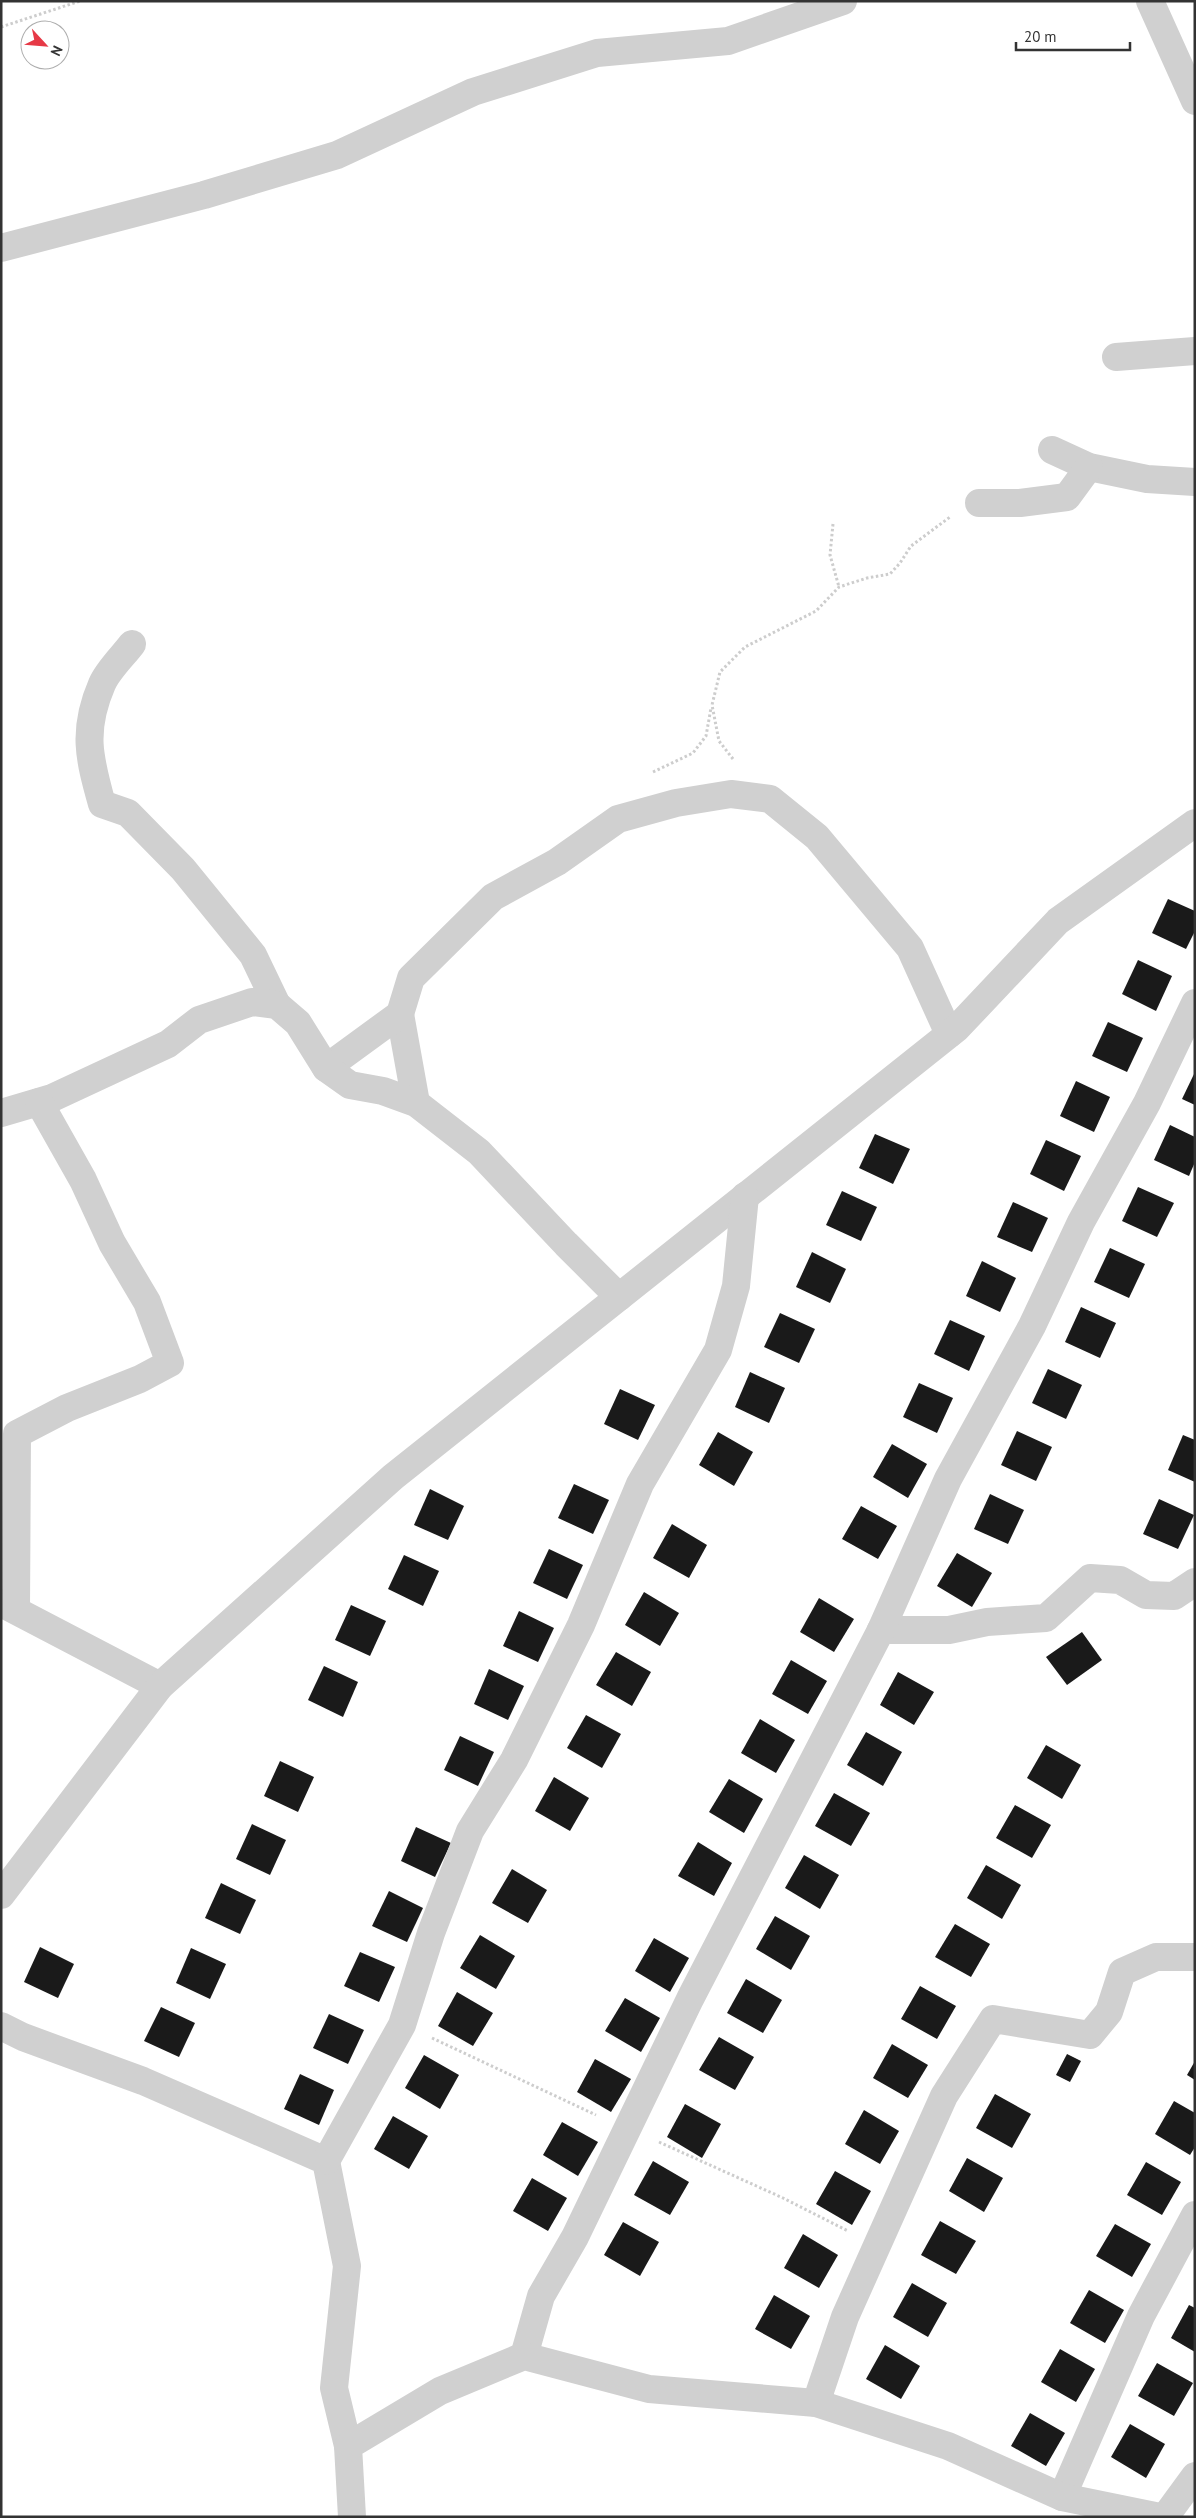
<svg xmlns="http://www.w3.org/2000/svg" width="1196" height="2518" font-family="'PT Sans',sans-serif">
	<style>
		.building { fill: #1a1a1a }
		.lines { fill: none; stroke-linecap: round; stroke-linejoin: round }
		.path { stroke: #cdcdcd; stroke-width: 3; stroke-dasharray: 2.5 2.5; stroke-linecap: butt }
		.minor { stroke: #d0d0d0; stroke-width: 28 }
	</style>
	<rect width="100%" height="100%" fill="#fff"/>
	<!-- building -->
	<g class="building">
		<polygon points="1168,899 1195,911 1195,931 1186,949 1152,933"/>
		<polygon points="1138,960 1172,976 1156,1011 1122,994"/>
		<polygon points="1108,1022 1143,1038 1127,1072 1092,1056"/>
		<polygon points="1195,1072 1195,1105 1182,1099"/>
		<polygon points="1076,1081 1110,1097 1094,1132 1060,1116"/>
		<polygon points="1170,1125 1195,1137 1195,1162 1189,1176 1154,1160"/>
		<polygon points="875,1134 910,1149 893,1184 859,1168"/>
		<polygon points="1046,1140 1081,1156 1064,1191 1030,1174"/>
		<polygon points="1138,1187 1174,1203 1157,1237 1122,1221"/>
		<polygon points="842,1191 877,1207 861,1241 826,1225"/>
		<polygon points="1013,1202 1048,1218 1032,1252 997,1237"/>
		<polygon points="1110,1248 1145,1264 1129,1298 1094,1282"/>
		<polygon points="812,1252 846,1269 830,1303 796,1287"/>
		<polygon points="982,1261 1016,1278 1000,1312 966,1296"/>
		<polygon points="1081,1307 1116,1323 1100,1358 1065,1342"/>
		<polygon points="780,1313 815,1329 799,1363 764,1347"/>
		<polygon points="950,1320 985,1336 969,1371 934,1354"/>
		<polygon points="1048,1369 1082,1385 1066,1419 1032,1403"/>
		<polygon points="750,1372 785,1388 769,1423 735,1407"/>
		<polygon points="919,1383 953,1398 937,1433 903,1417"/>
		<polygon points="620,1389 655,1405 638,1440 604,1424"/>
		<polygon points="1017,1431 1052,1447 1036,1481 1001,1465"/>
		<polygon points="718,1432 753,1452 734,1486 699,1465"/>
		<polygon points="1183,1435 1195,1440 1195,1482 1168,1470"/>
		<polygon points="892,1444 927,1464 908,1498 873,1477"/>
		<polygon points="574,1484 609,1500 593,1534 558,1518"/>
		<polygon points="430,1489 464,1506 448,1540 414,1525"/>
		<polygon points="990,1494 1024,1510 1008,1544 974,1529"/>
		<polygon points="1159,1499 1194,1515 1178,1549 1143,1534"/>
		<polygon points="861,1506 897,1526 878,1559 842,1539"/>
		<polygon points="672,1524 707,1545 689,1578 653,1558"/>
		<polygon points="549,1549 583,1565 567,1599 533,1583"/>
		<polygon points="957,1553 992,1573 972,1607 937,1586"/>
		<polygon points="404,1555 439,1571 423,1606 388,1589"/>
		<polygon points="644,1592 679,1613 660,1646 625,1625"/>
		<polygon points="819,1598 854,1619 834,1652 800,1632"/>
		<polygon points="351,1605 386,1621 370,1656 335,1640"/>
		<polygon points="519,1611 554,1628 538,1662 503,1646"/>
		<polygon points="1082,1632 1102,1660 1067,1685 1046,1657"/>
		<polygon points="616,1652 651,1672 632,1706 596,1685"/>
		<polygon points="791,1660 827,1681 808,1714 772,1694"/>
		<polygon points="324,1666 358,1682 343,1717 308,1700"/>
		<polygon points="489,1669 524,1686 508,1720 474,1704"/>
		<polygon points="898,1672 934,1692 914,1725 880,1705"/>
		<polygon points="586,1715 621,1734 602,1768 567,1748"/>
		<polygon points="760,1719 795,1740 776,1773 741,1753"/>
		<polygon points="866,1732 902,1752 883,1786 847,1765"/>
		<polygon points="460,1736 494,1752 478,1786 444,1770"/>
		<polygon points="1046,1745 1081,1765 1062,1799 1027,1778"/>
		<polygon points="280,1761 314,1777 298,1812 264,1796"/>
		<polygon points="554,1777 589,1798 570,1831 535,1811"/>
		<polygon points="729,1779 763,1799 744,1833 709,1812"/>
		<polygon points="834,1793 870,1813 851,1846 815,1826"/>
		<polygon points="1015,1805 1051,1825 1032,1858 996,1838"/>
		<polygon points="252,1824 286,1840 270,1875 236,1859"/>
		<polygon points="416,1827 451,1843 435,1877 401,1861"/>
		<polygon points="698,1842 732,1863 714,1896 678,1876"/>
		<polygon points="804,1855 839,1875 820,1909 785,1888"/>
		<polygon points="986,1865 1021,1885 1002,1919 967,1898"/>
		<polygon points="512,1869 547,1890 528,1923 492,1903"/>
		<polygon points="221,1883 256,1900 240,1934 205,1918"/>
		<polygon points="389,1891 423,1908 407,1942 372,1926"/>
		<polygon points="775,1916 810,1936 791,1970 756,1949"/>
		<polygon points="955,1924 990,1944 971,1977 935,1957"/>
		<polygon points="480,1935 515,1956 496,1989 460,1968"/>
		<polygon points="654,1938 689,1958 670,1992 635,1971"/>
		<polygon points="40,1947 74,1964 58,1998 24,1982"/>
		<polygon points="191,1948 226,1964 210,1999 176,1983"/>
		<polygon points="360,1952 395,1967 379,2002 344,1986"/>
		<polygon points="746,1979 782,2000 763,2033 727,2013"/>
		<polygon points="920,1986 956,2006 937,2039 901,2019"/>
		<polygon points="457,1992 493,2013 473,2046 438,2026"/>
		<polygon points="625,1998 660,2018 641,2052 605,2031"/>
		<polygon points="161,2007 195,2023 179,2057 144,2041"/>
		<polygon points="329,2014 364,2030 348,2064 313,2048"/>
		<polygon points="719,2037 754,2057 735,2090 699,2070"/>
		<polygon points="892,2044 928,2065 908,2098 873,2078"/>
		<polygon points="1067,2054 1081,2061 1070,2082 1056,2075"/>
		<polygon points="424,2055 459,2075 440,2109 405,2088"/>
		<polygon points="595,2059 631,2079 611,2112 577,2092"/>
		<polygon points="1195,2061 1195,2080 1187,2075"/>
		<polygon points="300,2074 334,2090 319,2125 284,2109"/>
		<polygon points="995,2094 1031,2114 1012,2148 976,2128"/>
		<polygon points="1174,2101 1195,2113 1195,2147 1190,2155 1155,2134"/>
		<polygon points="685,2104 721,2124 702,2158 667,2137"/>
		<polygon points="864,2110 899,2131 880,2164 845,2144"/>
		<polygon points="393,2116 428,2136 409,2169 374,2149"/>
		<polygon points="562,2122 598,2142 578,2176 543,2155"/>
		<polygon points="967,2158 1003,2178 984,2212 949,2191"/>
		<polygon points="653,2161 689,2182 670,2215 634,2195"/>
		<polygon points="1146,2162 1181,2182 1162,2215 1127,2195"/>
		<polygon points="835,2171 871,2191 852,2225 816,2204"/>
		<polygon points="532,2178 567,2198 548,2231 513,2211"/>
		<polygon points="940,2221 976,2241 956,2274 921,2255"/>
		<polygon points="623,2222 659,2242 640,2276 604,2255"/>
		<polygon points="1115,2224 1151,2244 1132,2277 1096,2256"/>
		<polygon points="803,2234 838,2255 819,2288 784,2268"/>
		<polygon points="912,2283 947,2303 928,2337 893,2317"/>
		<polygon points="1089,2290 1124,2310 1105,2343 1070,2323"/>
		<polygon points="774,2295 810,2316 791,2349 755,2329"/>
		<polygon points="1189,2305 1195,2308 1195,2352 1171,2338"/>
		<polygon points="885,2345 920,2366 901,2399 866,2379"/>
		<polygon points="1060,2349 1095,2369 1076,2402 1041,2382"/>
		<polygon points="1157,2363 1193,2383 1174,2416 1138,2396"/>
		<polygon points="1030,2413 1065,2433 1046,2466 1011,2446"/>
		<polygon points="1130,2424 1165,2444 1146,2478 1111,2457"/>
	</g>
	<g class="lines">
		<!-- path -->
		<g class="path">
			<polyline points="1,27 80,1"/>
			<polyline points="833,524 830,555 839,587"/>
			<polyline points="733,759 719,741 712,705 720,672 745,647 816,611 839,587 867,578 890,574 900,563 911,546 950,517"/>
			<polyline points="653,772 693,753 706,736 711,708"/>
			<polyline points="432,2038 596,2115"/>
			<polyline points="659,2142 783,2198 848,2231"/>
		</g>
		<!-- minor -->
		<g class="minor">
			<polyline points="1150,1 1195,101"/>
			<polyline points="1,248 204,195 337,155 473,92 597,53 728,41 843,1"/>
			<polyline points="1116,357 1195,351"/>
			<polyline points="1052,450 1089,467 1147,479 1195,482"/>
			<polyline points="979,503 1020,503 1067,497 1089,467"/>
			<path d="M 132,644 C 123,656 108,670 102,684 C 82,730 89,758 102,804 L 128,813 L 183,869 L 253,955 L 277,1005"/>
			<polyline points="400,1014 416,1103"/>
			<polyline points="326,1068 400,1014 411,978 493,897 557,862 618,819 676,803 731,794 770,799 817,837 910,948 949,1034"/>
			<polyline points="1,1113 52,1098 168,1044 199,1020 252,1002 277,1005 298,1023 326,1068 350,1085 383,1091 416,1103 479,1152 566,1244 619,1297"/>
			<polyline points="1,1603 160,1686"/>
			<polyline points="16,1610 17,1434 67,1408 140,1379 170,1363 147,1302 112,1243 83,1180 39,1102"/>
			<polyline points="881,1630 949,1630 987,1622 1046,1618 1090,1578 1120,1580 1146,1595 1174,1596 1195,1582"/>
			<polyline points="1,1895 160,1686 393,1477 957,1028 1058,921 1195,823"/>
			<polyline points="1,2026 23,2037 143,2081 326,2161 347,2266 334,2388 348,2446"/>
			<polyline points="326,2161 402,2025 431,1933 470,1831 514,1760 581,1625 640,1484 718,1350 736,1286 745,1196"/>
			<polyline points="524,2356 541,2296 575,2237 690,1999 881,1630 948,1479 1032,1326 1081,1222 1147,1103 1195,1003"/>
			<polyline points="816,2403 845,2317 944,2096 993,2019 1090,2035 1109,2012 1122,1972 1156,1957 1195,1957"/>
			<polyline points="1062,2497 1141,2316 1195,2215"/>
			<polyline points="352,2517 348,2446 440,2391 524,2356 649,2389 816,2403 948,2446 1062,2497 1160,2517"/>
			<polyline points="1165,2517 1195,2476"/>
		</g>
	</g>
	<!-- border -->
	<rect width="1196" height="2518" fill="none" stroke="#333333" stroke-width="5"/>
	<!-- north arrow -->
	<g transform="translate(45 45) rotate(116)"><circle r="24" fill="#ffffff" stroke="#adadad"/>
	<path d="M0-4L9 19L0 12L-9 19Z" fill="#e63946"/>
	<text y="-8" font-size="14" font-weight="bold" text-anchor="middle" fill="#333333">N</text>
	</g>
	<!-- scale -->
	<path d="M1016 42v8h114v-8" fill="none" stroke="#333333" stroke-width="2.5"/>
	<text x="1024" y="42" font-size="15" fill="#333333" stroke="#ffffff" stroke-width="4" paint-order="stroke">20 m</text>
</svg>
